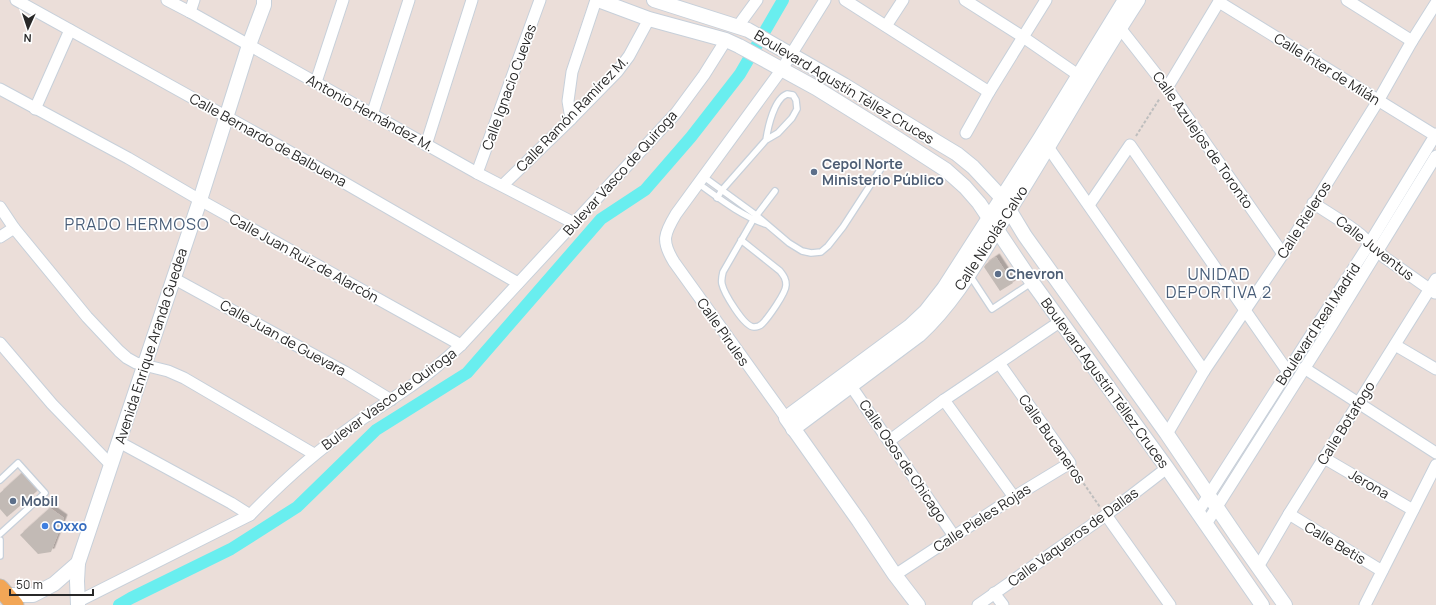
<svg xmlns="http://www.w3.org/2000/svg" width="1436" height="605" font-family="Manrope,sans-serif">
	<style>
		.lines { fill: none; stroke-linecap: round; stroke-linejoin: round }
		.canal { stroke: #69eeef; stroke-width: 12 }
		.building { fill: #c2bab5; filter: url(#shadow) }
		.service-casing { stroke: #c7d0da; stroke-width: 8 }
		.minor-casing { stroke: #c7d0da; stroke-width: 13 }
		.tertiary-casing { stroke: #c7d0da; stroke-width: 16 }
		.primary-casing { stroke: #bebebe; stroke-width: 19 }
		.path { stroke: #bebebe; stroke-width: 2; stroke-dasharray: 3 2; stroke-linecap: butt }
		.service { stroke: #fff; stroke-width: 5.5 }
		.minor { stroke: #fff; stroke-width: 11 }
		.tertiary { stroke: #fff; stroke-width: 14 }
		.primary { stroke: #f2a656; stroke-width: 17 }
		.service-dot { fill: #5c6f8a; stroke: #fff; stroke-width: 1.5 }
		.shop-dot { fill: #3f7fe0; stroke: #fff; stroke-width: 1.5 }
		.labels { text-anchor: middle; stroke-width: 3.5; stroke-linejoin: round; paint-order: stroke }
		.street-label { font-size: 14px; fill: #282828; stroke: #fff }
		.service-label { font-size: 14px; font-weight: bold; fill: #4e5e75; stroke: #fff; text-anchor: start }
		.shop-label { font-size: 14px; font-weight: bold; fill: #366cbe; stroke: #fff; text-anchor: start }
		.quarter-label { font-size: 16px; letter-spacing: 1px; fill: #485d78; stroke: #fff }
	</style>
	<defs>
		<filter id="shadow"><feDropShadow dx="3.5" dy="-3.5" stdDeviation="0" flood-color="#0004"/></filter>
	</defs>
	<rect width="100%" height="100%" fill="#ebded9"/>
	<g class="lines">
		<!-- canal -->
		<polyline class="canal" points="119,605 131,598 231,549 297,507 376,430 467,373 601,219 645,190 691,137 740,74 783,0"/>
	</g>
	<!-- building -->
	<g class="building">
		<polygon points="996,257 1013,283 1000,291 984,267 986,264"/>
		<polygon points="22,473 37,491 7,517 0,509 0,493"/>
		<polygon points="50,508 64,518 51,552 38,554 20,535"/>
	</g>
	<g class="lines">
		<!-- service casing -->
		<g class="service-casing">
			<g id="service">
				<polyline points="704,177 756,215 789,243 802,251 811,253 821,252 828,246 843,227 882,167"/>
				<path d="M 699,184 C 720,199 740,215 765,224"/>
				<path d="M 717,198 L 722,190 L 766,140 L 778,133 L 792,118 L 797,109 L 796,100 L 793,95 L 787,94 C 774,99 768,127 766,140"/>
				<path d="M 741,240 L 780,271 C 784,276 786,279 786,285 C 786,293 768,318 762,324 C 760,326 757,327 754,327 C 744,327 724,293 722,284 C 721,280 722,276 723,272 L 753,220 L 775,191"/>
				<polyline points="969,274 992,309 1031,283"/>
				<polyline points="0,480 18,463 45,493 0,534"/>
				<polyline points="0,540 0,556"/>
			</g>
		</g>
		<!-- minor casing -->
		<g class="minor-casing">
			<g id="minor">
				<polyline points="16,0 317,167 518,283"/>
				<polyline points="167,0 190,12 477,173 574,223"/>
				<polyline points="845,0 989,92"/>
				<polyline points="965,0 1023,37 1084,79"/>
				<polyline points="1347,0 1412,41"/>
				<polyline points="1219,2 1436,136"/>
				<polyline points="190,12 194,0"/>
				<polyline points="738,26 757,0"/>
				<polyline points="886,26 903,0"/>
				<polyline points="1120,28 1167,88 1283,254"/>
				<polyline points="316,82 343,0"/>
				<polyline points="1167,88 1220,0"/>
				<polyline points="0,89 128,158 200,200 461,345"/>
				<polyline points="35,109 70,30"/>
				<polyline points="372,115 409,0"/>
				<polyline points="571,119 568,101 572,72 596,0"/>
				<polyline points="966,133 989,92 1046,0"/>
				<polyline points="426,145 472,0"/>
				<polyline points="1048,147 1204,371"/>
				<polyline points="477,173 540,0"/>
				<polyline points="503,185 571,119 617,72 629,56 649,19"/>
				<polyline points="1313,203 1349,226 1361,235 1384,257 1435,293"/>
				<polyline points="1089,205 1130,145 1288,372"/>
				<polyline points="0,207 14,228 87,317 119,351 127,358 136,363 168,371 184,378 314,454"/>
				<polyline points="0,237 14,228"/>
				<polyline points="173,278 345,372 391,400"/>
				<polyline points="0,343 52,404 111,465"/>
				<polyline points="1395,345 1436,369"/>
				<polyline points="1304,368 1436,453"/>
				<polyline points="851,386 954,536"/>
				<polyline points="944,400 1014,497"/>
				<path d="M 786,418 L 674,262 C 661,241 664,234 676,214 L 782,69 L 825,0"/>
				<polyline points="1167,434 1204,371 1283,254 1378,101 1412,41 1436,3"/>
				<polyline points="889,441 944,400 1061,321"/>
				<polyline points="119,442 231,503 250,515"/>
				<polyline points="1324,458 1413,510"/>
				<polyline points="1198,512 1369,244 1436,134"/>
				<polyline points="1289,514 1382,571"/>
				<polyline points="1106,515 1170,605"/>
				<polyline points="1206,524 1332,325 1436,156"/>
				<polyline points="1258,567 1289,514 1436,279"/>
				<polyline points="895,575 1014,497 1070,463 999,363"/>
				<polyline points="994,593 1003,605"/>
				<path d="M 77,602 L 250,515 C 281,483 314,453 351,427 C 370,413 391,400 411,386 C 429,374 445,360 461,345 L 676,113 L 704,75 L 726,40"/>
				<polyline points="978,605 1106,515 1167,468"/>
				<polyline points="1365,605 1436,465"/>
			</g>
		</g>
		<!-- tertiary casing -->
		<g class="tertiary-casing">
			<g id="tertiary">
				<polyline points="598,0 649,19 726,40 739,46 816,88 898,139 946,170 965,187 979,203 1032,282 1167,468 1262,605"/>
				<polyline points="654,0 748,30 844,85 937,142 957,154 973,167 1002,198 1025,236 1167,434 1237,537 1285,605"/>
				<path d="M 793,429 L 919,335 C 954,303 978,260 1003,220 C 1049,148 1091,72 1138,0"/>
				<polyline points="78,563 77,581 78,605"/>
				<polyline points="6,595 33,595 54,584 78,563 200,200 249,45 264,5 264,0"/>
				<polyline points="918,605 895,575 859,521 786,418 909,327 926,311 944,288 1039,140 1125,0"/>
			</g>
		</g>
		<!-- primary casing -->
		<g class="primary-casing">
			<polyline id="primary" points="0,588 15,605"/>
		</g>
		<!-- path -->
		<g class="path">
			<polyline points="1136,136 1160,98"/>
			<polyline points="1075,471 1100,507"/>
		</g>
		<!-- service -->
		<use href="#service" class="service"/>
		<!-- minor -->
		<use href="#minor" class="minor"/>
		<!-- tertiary -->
		<use href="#tertiary" class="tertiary"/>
		<!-- primary -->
		<use href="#primary" class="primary"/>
	</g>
	<!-- markers -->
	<g class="service-dot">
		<circle cx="814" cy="172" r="4"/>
		<circle cx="998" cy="274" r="4"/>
		<circle cx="13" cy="501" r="4"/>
	</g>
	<circle class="shop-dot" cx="45" cy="526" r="4"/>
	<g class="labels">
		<!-- street labels -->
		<g class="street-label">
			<text transform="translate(1327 69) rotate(32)" y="5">Calle Ínter de Milán</text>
			<text transform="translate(509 87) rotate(-70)" y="5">Calle Ignacio Cuevas</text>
			<text transform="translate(844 87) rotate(31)" y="5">Boulevard Agustín Téllez Cruces</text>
			<text transform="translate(370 113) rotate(29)" y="5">Antonio Hernández M.</text>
			<text transform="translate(572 114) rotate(-46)" y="5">Calle Ramón Ramírez M.</text>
			<text transform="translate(268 140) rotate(29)" y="5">Calle Bernardo de Balbuena</text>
			<text transform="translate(1203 140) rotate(55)" y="5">Calle Azulejos de Toronto</text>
			<text transform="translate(620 173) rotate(-48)" y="5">Bulevar Vasco de Quiroga</text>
			<text transform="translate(1304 220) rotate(-58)" y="5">Calle Rieleros</text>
			<text transform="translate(991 238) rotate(-57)" y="5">Calle Nicolás Calvo</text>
			<text transform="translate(1375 248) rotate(38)" y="5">Calle Juventus</text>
			<text transform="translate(304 258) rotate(29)" y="5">Calle Juan Ruiz de Alarcón</text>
			<text transform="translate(1318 324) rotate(-57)" y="5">Boulevard Real Madrid</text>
			<text transform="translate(723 332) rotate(55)" y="5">Calle Pirules</text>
			<text transform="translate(283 338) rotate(29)" y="5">Calle Juan de Guevara</text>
			<text transform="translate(151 346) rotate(-72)" y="5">Avenida Enrique Aranda Guedea</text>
			<text transform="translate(1105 383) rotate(54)" y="5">Boulevard Agustín Téllez Cruces</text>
			<text transform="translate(389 399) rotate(-36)" y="5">Bulevar Vasco de Quiroga</text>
			<text transform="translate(1346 423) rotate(-58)" y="5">Calle Botafogo</text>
			<text transform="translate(1052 439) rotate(55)" y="5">Calle Bucaneros</text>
			<text transform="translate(903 461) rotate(56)" y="5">Calle Osos de Chicago</text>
			<text transform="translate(1369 484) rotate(30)" y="5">Jerona</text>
			<text transform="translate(982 518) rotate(-33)" y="5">Calle Pieles Rojas</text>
			<text transform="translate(1073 537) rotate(-36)" y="5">Calle Vaqueros de Dallas</text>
			<text transform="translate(1335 543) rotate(31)" y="5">Calle Betis</text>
		</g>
		<!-- service labels -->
		<g class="service-label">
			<text x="822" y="169">Cepol Norte<tspan x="822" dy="16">Ministerio Público</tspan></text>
			<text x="1006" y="279">Chevron</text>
			<text x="21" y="506">Mobil</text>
		</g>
		<!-- shop labels -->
		<g class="shop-label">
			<text x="53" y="531">Oxxo</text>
		</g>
		<!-- quarter labels -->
		<g class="quarter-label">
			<text x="137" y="230">PRADO HERMOSO</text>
			<text x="1219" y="280">UNIDAD<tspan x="1219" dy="18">DEPORTIVA 2</tspan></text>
		</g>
	</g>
	<!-- north arrow -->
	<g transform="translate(28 28) rotate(183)" stroke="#ffffff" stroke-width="3" paint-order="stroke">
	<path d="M0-3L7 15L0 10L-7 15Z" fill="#282828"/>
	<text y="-6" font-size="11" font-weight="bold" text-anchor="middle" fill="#282828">N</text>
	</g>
	<!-- scale -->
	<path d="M10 589v6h83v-6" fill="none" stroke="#282828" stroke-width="2"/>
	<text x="16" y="589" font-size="12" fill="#282828" stroke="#ffffff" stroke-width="3" paint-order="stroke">50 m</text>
</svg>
